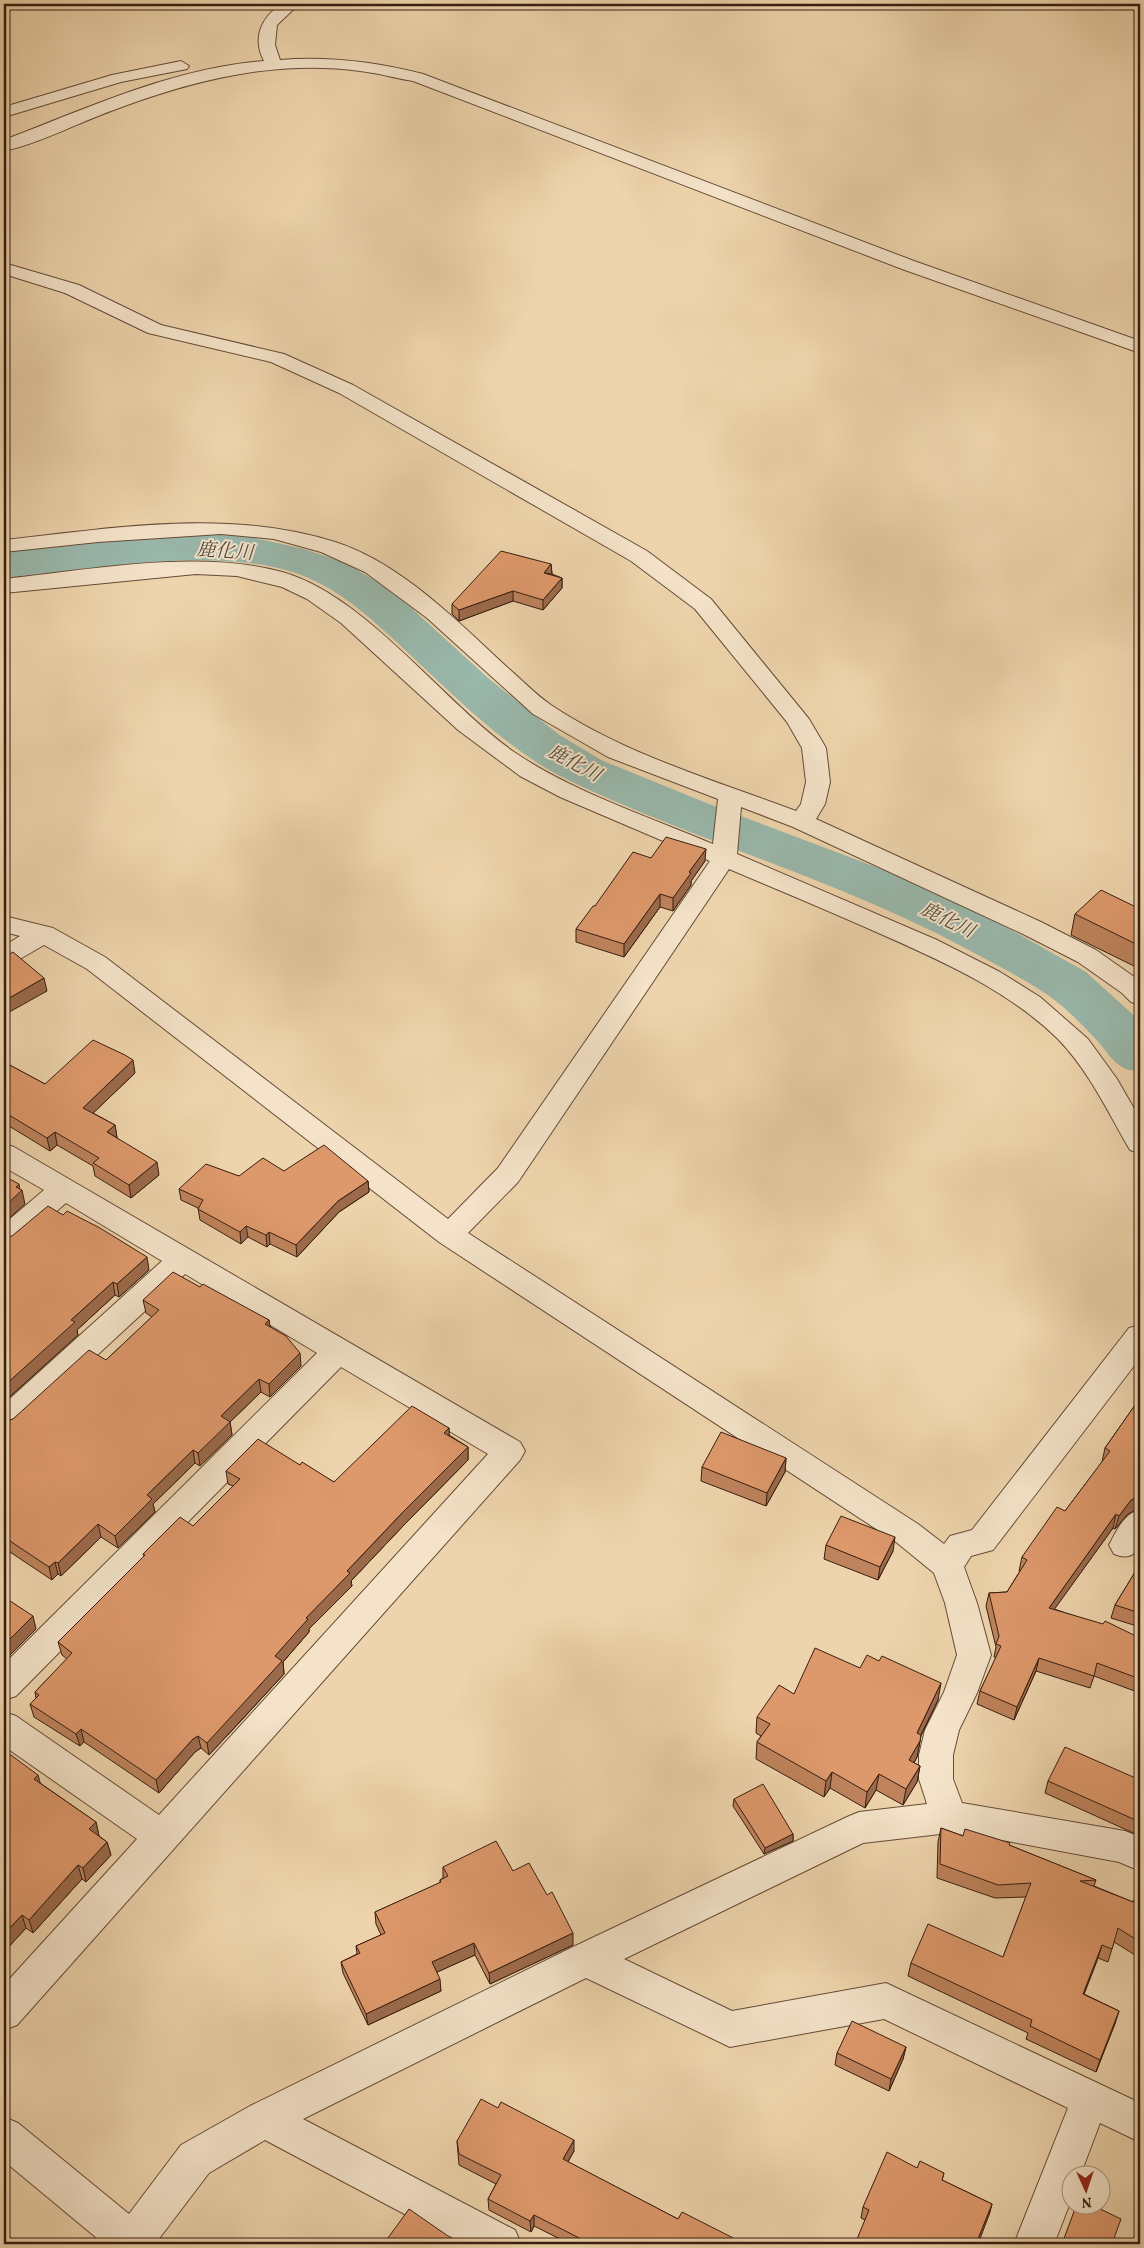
<svg xmlns="http://www.w3.org/2000/svg" width="1144" height="2248" font-family="Vollkorn,'Noto Serif JP',serif">
	<style>
		.lines { fill: none; stroke-linecap: round; stroke-linejoin: round }
		.river { fill: #99b8ac; fill-rule: evenodd }
		.minor-casing { stroke: #654b37; stroke-width: 2 }
		.minor { fill: #f4e3c9; fill-rule: evenodd }
		.wall { fill: #be835c; stroke: #371d10 }
		.shaded-wall { fill: #9b6a4b; stroke: #371d10 }
		.building { fill: #dd986b; stroke: #371d10 }
		.labels { text-anchor: middle; stroke-width: 4; stroke-linejoin: round; paint-order: stroke }
		.water-label { font-size: 19px; font-style: italic; fill: #544c3f; stroke: #f4e3c9 }
	</style>
	<rect width="100%" height="100%" fill="#eed4ac"/>
	<filter id="stains"><feTurbulence type="fractalNoise" baseFrequency=".004" numOctaves="4"/><feColorMatrix values="0 0 0 0 .2 0 0 0 0 .09 0 0 0 0 .02 0 0 0 .5 -.17"/></filter>
	<radialGradient id="worn" r=".72"><stop offset=".6" stop-color="#630" stop-opacity="0"/><stop offset="1" stop-color="#630" stop-opacity=".3"/></radialGradient>
	<g class="lines">
		<!-- river -->
		<path class="river" d="M 186,534 L 246,536 L 304,549 L 346,563 L 377,582 L 408,605 L 488,678 L 558,734 L 601,760 L 709,804 L 897,875 L 999,923 L 1086,972 L 1140,1021 L 1140,1072 C 1135,1071 1126,1070 1122,1067 C 1113,1062 1106,1051 1100,1044 C 1085,1027 1066,1008 1048,995 C 1021,977 991,962 963,947 C 837,880 699,842 570,781 C 510,753 452,694 404,649 C 377,624 350,598 317,582 C 233,540 95,570 4,578 L 4,552 Z"/>
		<!-- minor casing -->
		<g class="minor-casing">
			<g id="minor">
				<path d="M 281,4 L 299,4 L 277,25 L 275,45 L 280,60 C 328,56 376,62 423,74 L 914,261 L 1140,341 L 1140,353 L 902,269 L 413,81 C 395,78 378,73 360,71 C 275,59 190,81 111,111 C 78,123 38,144 4,151 L 4,140 C 85,109 176,67 264,61 C 252,38 261,18 281,4 Z"/>
				<polygon points="181,61 189,66 187,69 121,82 4,117 4,107 112,75"/>
				<path d="M 4,263 L 79,285 L 161,325 L 284,354 L 353,385 L 647,551 L 711,599 L 809,719 L 826,748 L 830,782 L 825,804 L 816,819 L 1041,922 L 1096,950 L 1140,981 L 1140,1005 L 1131,1002 L 1122,993 L 1078,962 L 1023,934 L 793,827 L 741,807 L 737,854 L 937,940 L 1000,972 L 1040,997 L 1088,1039 L 1117,1079 L 1140,1119 L 1140,1153 L 1130,1150 C 1108,1112 1089,1071 1058,1039 C 1009,991 944,962 883,935 C 832,912 781,891 729,869 L 518,1182 L 468,1233 L 918,1524 L 944,1544 L 950,1536 L 972,1530 L 1129,1328 L 1140,1325 L 1140,1358 L 993,1550 L 971,1556 L 964,1567 L 977,1603 L 991,1655 L 977,1693 L 959,1730 L 953,1755 L 953,1779 L 962,1803 L 1125,1831 L 1140,1837 L 1140,1871 L 1119,1862 L 1007,1841 L 949,1833 L 863,1843 L 624,1959 L 732,2011 L 886,1983 L 1140,2103 L 1140,2142 L 1100,2123 L 1080,2176 L 1072,2176 L 1072,2198 L 1054,2244 L 1014,2244 L 1068,2108 L 884,2019 L 730,2047 L 586,1978 L 303,2119 L 515,2230 L 521,2244 L 461,2244 L 265,2140 L 209,2173 L 155,2244 L 104,2244 L 4,2161 L 4,2117 L 18,2123 L 129,2214 L 181,2145 L 250,2106 L 573,1947 L 847,1817 L 859,1812 L 927,1804 L 919,1779 L 919,1755 L 925,1730 L 944,1692 L 957,1655 L 945,1603 L 934,1573 L 896,1542 L 439,1242 L 87,969 L 44,945 L 13,963 L 4,965 L 4,946 L 20,936 L 4,932 L 4,916 L 53,928 L 105,957 L 448,1219 L 498,1168 L 710,861 L 560,797 L 520,776 L 458,730 L 341,623 L 307,599 L 282,587 L 237,576 L 196,574 L 4,593 L 4,579 C 89,570 199,549 282,572 C 365,595 442,701 514,752 C 571,791 649,817 713,844 L 718,799 L 608,757 L 533,714 L 427,618 L 365,572 L 321,552 L 274,539 L 221,534 L 98,542 L 4,552 L 4,540 C 113,528 228,508 335,542 C 401,563 458,622 508,668 C 522,680 536,695 551,705 C 626,755 714,780 796,811 L 801,804 L 806,782 L 802,748 L 787,722 L 695,609 L 631,561 L 339,393 L 271,362 L 148,333 L 65,293 L 4,274 Z"/>
				<polygon points="4,1144 14,1147 520,1442 525,1451 520,1460 17,2025 4,2030 4,1985 137,1839 4,1746 4,1712 16,1716 159,1815 488,1454 341,1367 16,1696 4,1700 4,1664 317,1353 185,1274 15,1431 4,1434 4,1404 162,1261 66,1203 14,1248 4,1251 4,1224 44,1190 4,1167"/>
				<path d="M 1140,1509 C 1141,1532 1144,1566 1114,1554 L 1109,1545 C 1117,1530 1123,1515 1140,1509 Z"/>
			</g>
		</g>
		<!-- minor -->
		<use href="#minor" class="minor"/>
	</g>
	<!-- wall -->
	<g class="wall">
		<polygon points="551,564 552,574 562,578 562,588 543,610 513,601 459,621 452,614 452,604"/>
		<polygon points="651,858 705,861 691,881 691,885 673,911 660,907 624,957 576,942 576,929 595,906"/>
		<polygon points="1140,909 1140,969 1071,935 1075,914"/>
		<polygon points="4,1062 45,1084 135,1073 93,1113 115,1125 117,1138 159,1175 131,1198 95,1176 93,1166 57,1145 50,1151 4,1123"/>
		<polygon points="284,1171 368,1181 369,1192 339,1212 297,1257 270,1244 267,1247 248,1237 241,1244 200,1220 198,1208 181,1200 179,1189 239,1176"/>
		<polygon points="4,1238 149,1270 119,1297 115,1295 77,1330 78,1335 4,1402"/>
		<polygon points="200,1287 269,1320 270,1327 301,1366 270,1397 261,1392 230,1422 232,1435 200,1466 195,1463 153,1504 155,1512 118,1548 101,1537 61,1576 58,1574 52,1580 4,1548 4,1422 13,1419 106,1360 152,1317 146,1313 143,1300"/>
		<polygon points="1140,1398 1139,1486 1128,1514 1115,1529 1113,1528 1054,1609 1140,1638 1140,1693 1094,1676 1090,1688 1036,1671 1014,1720 977,1704 980,1691 996,1658 994,1657 996,1647 986,1606 989,1593 1007,1592 1020,1571 1019,1571 1022,1557 1065,1511 1102,1462 1105,1448"/>
		<polygon points="449,1428 449,1435 468,1447 468,1460 403,1526 351,1581 352,1586 309,1629 309,1632 283,1662 284,1674 240,1722 209,1755 201,1748 195,1752 159,1793 84,1742 80,1746 34,1717 30,1704 36,1698 35,1692 67,1659 62,1655 58,1642 144,1556 143,1554 193,1526 233,1486 228,1484 226,1471 300,1465 334,1482"/>
		<polygon points="786,1458 785,1472 766,1506 701,1481 702,1467"/>
		<polygon points="826,1545 893,1551 878,1580 824,1559"/>
		<polygon points="1140,1564 1140,1627 1111,1618 1115,1605"/>
		<polygon points="860,1668 938,1700 921,1736 917,1757 914,1763 920,1766 917,1782 903,1805 876,1790 865,1808 830,1788 824,1797 756,1759 757,1742 761,1736 756,1733 757,1717 794,1694"/>
		<polygon points="1140,1780 1140,1836 1045,1793 1048,1781"/>
		<polygon points="40,1783 96,1822 99,1836 107,1842 111,1855 86,1882 82,1879 33,1933 26,1928 4,1952"/>
		<polygon points="734,1799 793,1834 793,1841 764,1854 733,1806"/>
		<polygon points="941,1828 963,1836 1009,1845 1096,1880 1094,1886 1133,1902 1140,1888 1140,1958 1114,1942 1108,1962 1098,1958 1084,1994 1119,2011 1096,2072 1026,2039 1028,2033 908,1976 911,1963 1003,1957 1026,1897 995,1898 937,1878 938,1842"/>
		<polygon points="443,1867 513,1871 573,1945 490,1984 475,1955 437,1972 441,1991 368,2025 343,1973 341,1962 357,1954 356,1946 381,1935 376,1924 375,1912 440,1883 440,1880 443,1878"/>
		<polygon points="906,2047 903,2059 889,2091 835,2065 837,2053"/>
		<polygon points="457,2141 574,2151 568,2162 678,2219 745,2244 570,2244 534,2226 531,2232 489,2210 488,2199 496,2184 459,2165"/>
		<polygon points="917,2168 944,2173 942,2180 992,2204 989,2215 865,2220 861,2218 863,2207"/>
	</g>
	<!-- shaded-wall -->
	<g class="shaded-wall">
		<polygon points="551,564 552,574 544,573"/>
		<polygon points="562,578 562,588 543,610 543,600"/>
		<polygon points="513,591 513,601 459,621 459,610"/>
		<polygon points="706,849 705,861 691,881 691,885 673,911 673,898 689,872"/>
		<polygon points="660,894 660,907 624,957 624,944"/>
		<polygon points="44,978 47,991 4,1015 4,1001"/>
		<polygon points="133,1060 135,1073 85,1121 83,1108"/>
		<polygon points="115,1125 117,1138 107,1132"/>
		<polygon points="55,1132 57,1145 50,1151 47,1138"/>
		<polygon points="157,1162 159,1175 131,1198 129,1185"/>
		<polygon points="368,1181 369,1192 339,1212 297,1257 296,1245 338,1201"/>
		<polygon points="19,1184 20,1192 22,1190 25,1204 4,1223 4,1207 16,1187"/>
		<polygon points="246,1226 248,1237 241,1244 240,1232"/>
		<polygon points="269,1232 270,1244 267,1247 266,1235"/>
		<polygon points="147,1257 149,1270 119,1297 117,1284"/>
		<polygon points="113,1282 115,1295 77,1330 78,1335 4,1402 4,1386 71,1320"/>
		<polygon points="269,1320 271,1333 265,1324"/>
		<polygon points="300,1353 301,1366 270,1397 269,1384"/>
		<polygon points="259,1379 261,1392 230,1422 232,1435 200,1466 198,1453 221,1416"/>
		<polygon points="449,1428 449,1442 444,1433"/>
		<polygon points="468,1447 468,1460 403,1526 351,1581 352,1586 309,1629 309,1632 283,1662 284,1674 209,1755 207,1743 275,1656 306,1618 347,1571 402,1513"/>
		<polygon points="193,1450 195,1463 153,1504 155,1512 118,1548 115,1536 147,1495"/>
		<polygon points="786,1458 785,1472 766,1506 767,1493"/>
		<polygon points="1140,1476 1140,1484 1131,1497 1135,1484"/>
		<polygon points="1140,1496 1140,1508 1128,1514 1115,1529 1119,1516 1131,1500"/>
		<polygon points="1116,1514 1113,1528 1046,1621 1049,1608"/>
		<polygon points="98,1524 101,1537 61,1576 58,1563"/>
		<polygon points="895,1537 893,1551 878,1580 880,1567"/>
		<polygon points="55,1562 58,1574 52,1580 49,1567"/>
		<polygon points="33,1616 36,1629 4,1661 4,1645"/>
		<polygon points="1039,1658 1036,1671 1014,1720 1017,1707"/>
		<polygon points="941,1683 938,1700 914,1749 917,1733"/>
		<polygon points="81,1729 84,1742 80,1746 76,1734"/>
		<polygon points="198,1736 201,1748 195,1752 159,1793 156,1780 193,1739"/>
		<polygon points="920,1741 917,1757 906,1776 909,1760"/>
		<polygon points="920,1766 917,1782 903,1805 906,1789"/>
		<polygon points="832,1772 830,1788 824,1797 826,1781"/>
		<polygon points="879,1774 876,1790 865,1808 867,1792"/>
		<polygon points="38,1775 42,1789 34,1779"/>
		<polygon points="96,1822 99,1836 93,1843 89,1829"/>
		<polygon points="793,1834 793,1841 764,1854 765,1848"/>
		<polygon points="107,1842 111,1855 86,1882 83,1868"/>
		<polygon points="78,1865 82,1879 33,1933 29,1920"/>
		<polygon points="22,1915 26,1928 4,1952 4,1934"/>
		<polygon points="573,1933 573,1945 490,1984 489,1973"/>
		<polygon points="474,1943 475,1955 433,1974 432,1962"/>
		<polygon points="1102,1945 1098,1958 1079,2007 1083,1994"/>
		<polygon points="440,1979 441,1991 368,2025 366,2014"/>
		<polygon points="1119,2011 1115,2024 1096,2072 1100,2060"/>
		<polygon points="906,2047 903,2059 889,2091 891,2079"/>
		<polygon points="574,2140 574,2151 563,2170 563,2159"/>
		<polygon points="992,2204 989,2215 978,2244 976,2244"/>
		<polygon points="534,2215 534,2226 531,2232 530,2221"/>
	</g>
	<!-- building -->
	<g class="building">
		<polygon points="501,551 551,564 544,573 562,578 543,600 513,591 459,610 452,604"/>
		<polygon points="666,837 706,849 689,872 691,873 673,898 660,894 624,944 576,929 593,906 595,906 633,852 651,858"/>
		<polygon points="1101,890 1140,909 1140,946 1075,914"/>
		<polygon points="13,952 44,978 4,1001 4,957"/>
		<polygon points="93,1040 125,1055 133,1060 83,1108 115,1125 107,1132 157,1162 129,1185 93,1163 99,1158 55,1132 47,1138 4,1112 4,1062 45,1084"/>
		<polygon points="324,1145 368,1181 338,1201 296,1245 269,1232 266,1235 246,1226 240,1232 198,1209 203,1200 179,1189 206,1164 239,1176 263,1158 284,1171"/>
		<polygon points="4,1176 19,1184 16,1187 22,1190 4,1207"/>
		<polygon points="48,1206 63,1215 67,1211 100,1228 147,1257 117,1284 113,1282 71,1320 75,1322 4,1386 4,1238 12,1236"/>
		<polygon points="173,1272 200,1287 203,1284 269,1320 265,1324 286,1336 300,1353 269,1384 259,1379 221,1416 230,1422 198,1453 193,1450 147,1495 152,1499 115,1536 98,1524 58,1563 55,1562 49,1567 4,1537 4,1422 13,1419 89,1350 106,1360 159,1310 143,1300"/>
		<polygon points="1140,1398 1140,1476 1135,1484 1140,1486 1140,1496 1131,1500 1119,1516 1116,1514 1049,1608 1103,1624 1105,1621 1140,1638 1140,1679 1097,1663 1094,1676 1039,1658 1017,1707 980,1691 1001,1646 996,1644 999,1636 989,1593 1007,1592 1027,1560 1022,1557 1057,1507 1065,1511 1110,1451 1105,1448"/>
		<polygon points="412,1406 449,1428 444,1433 468,1447 402,1513 347,1571 350,1573 306,1618 308,1619 275,1656 282,1661 207,1743 198,1736 193,1739 156,1780 81,1729 76,1734 30,1704 39,1695 35,1692 72,1653 58,1642 145,1555 143,1554 180,1517 193,1526 240,1479 226,1471 258,1439 300,1465 302,1462 334,1482"/>
		<polygon points="721,1432 786,1458 767,1493 702,1467"/>
		<polygon points="841,1516 895,1537 880,1567 826,1545"/>
		<polygon points="1140,1564 1140,1613 1115,1605"/>
		<polygon points="4,1597 33,1616 4,1645"/>
		<polygon points="815,1648 860,1668 867,1655 879,1661 882,1656 941,1683 917,1733 921,1735 920,1741 909,1760 920,1766 906,1789 879,1774 867,1792 832,1772 826,1781 757,1742 770,1724 757,1717 779,1685 794,1694"/>
		<polygon points="1065,1747 1140,1780 1140,1822 1048,1781"/>
		<polygon points="4,1750 38,1775 34,1779 96,1822 89,1829 107,1842 83,1868 78,1865 29,1920 22,1915 4,1934"/>
		<polygon points="763,1784 793,1834 765,1848 734,1799"/>
		<polygon points="941,1828 963,1836 965,1829 1010,1843 1009,1845 1096,1880 1080,1881 1133,1902 1140,1888 1140,1942 1118,1928 1112,1949 1102,1945 1083,1994 1119,2011 1100,2060 1030,2026 1032,2020 911,1963 928,1924 1003,1957 1031,1883 998,1885 940,1864"/>
		<polygon points="496,1841 513,1871 529,1863 547,1895 552,1892 573,1933 489,1973 474,1943 432,1962 440,1979 366,2014 341,1962 360,1953 356,1946 385,1933 375,1912 441,1882 440,1880 448,1876 443,1867"/>
		<polygon points="852,2021 906,2047 891,2079 837,2053"/>
		<polygon points="481,2099 498,2108 501,2102 574,2140 563,2159 678,2219 682,2212 745,2244 591,2244 534,2215 530,2221 488,2199 501,2175 459,2154 457,2141"/>
		<polygon points="887,2152 917,2168 920,2161 944,2173 942,2180 992,2204 976,2244 855,2244 869,2210 863,2207"/>
		<polygon points="1076,2206 1094,2206 1121,2219 1112,2244 1062,2244"/>
		<polygon points="409,2209 448,2236 464,2244 389,2244 391,2241 388,2238"/>
	</g>
	<g class="labels">
		<!-- water labels -->
		<g class="water-label">
			<text transform="translate(225 550) rotate(4)" y="7">鹿化川</text>
			<text transform="translate(575 762) rotate(28)" y="7">鹿化川</text>
			<text transform="translate(948 919) rotate(26)" y="7">鹿化川</text>
		</g>
	</g>
	<!-- margin -->
	<rect width="1144" height="2248" fill="none" stroke="#eed4ac" stroke-width="20"/>
	<rect x="5" y="5" width="1134" height="2238" fill="none" stroke="#371d10" stroke-width="2.5"/>
	<rect x="10" y="10" width="1124" height="2228" fill="none" stroke="#371d10"/>
	<!-- north arrow -->
	<g transform="translate(1086 2190) rotate(177)"><circle r="24" fill="#f4e3c9" stroke="#a8947f"/>
	<path d="M0-4L9 19L0 12L-9 19Z" fill="#8f2418"/>
	<text y="-8" font-size="14" font-weight="bold" text-anchor="middle" fill="#371d10">N</text>
	</g>
	<rect width="100%" height="100%" filter="url(#stains)"/>
	<rect width="100%" height="100%" fill="url(#worn)"/>
</svg>
